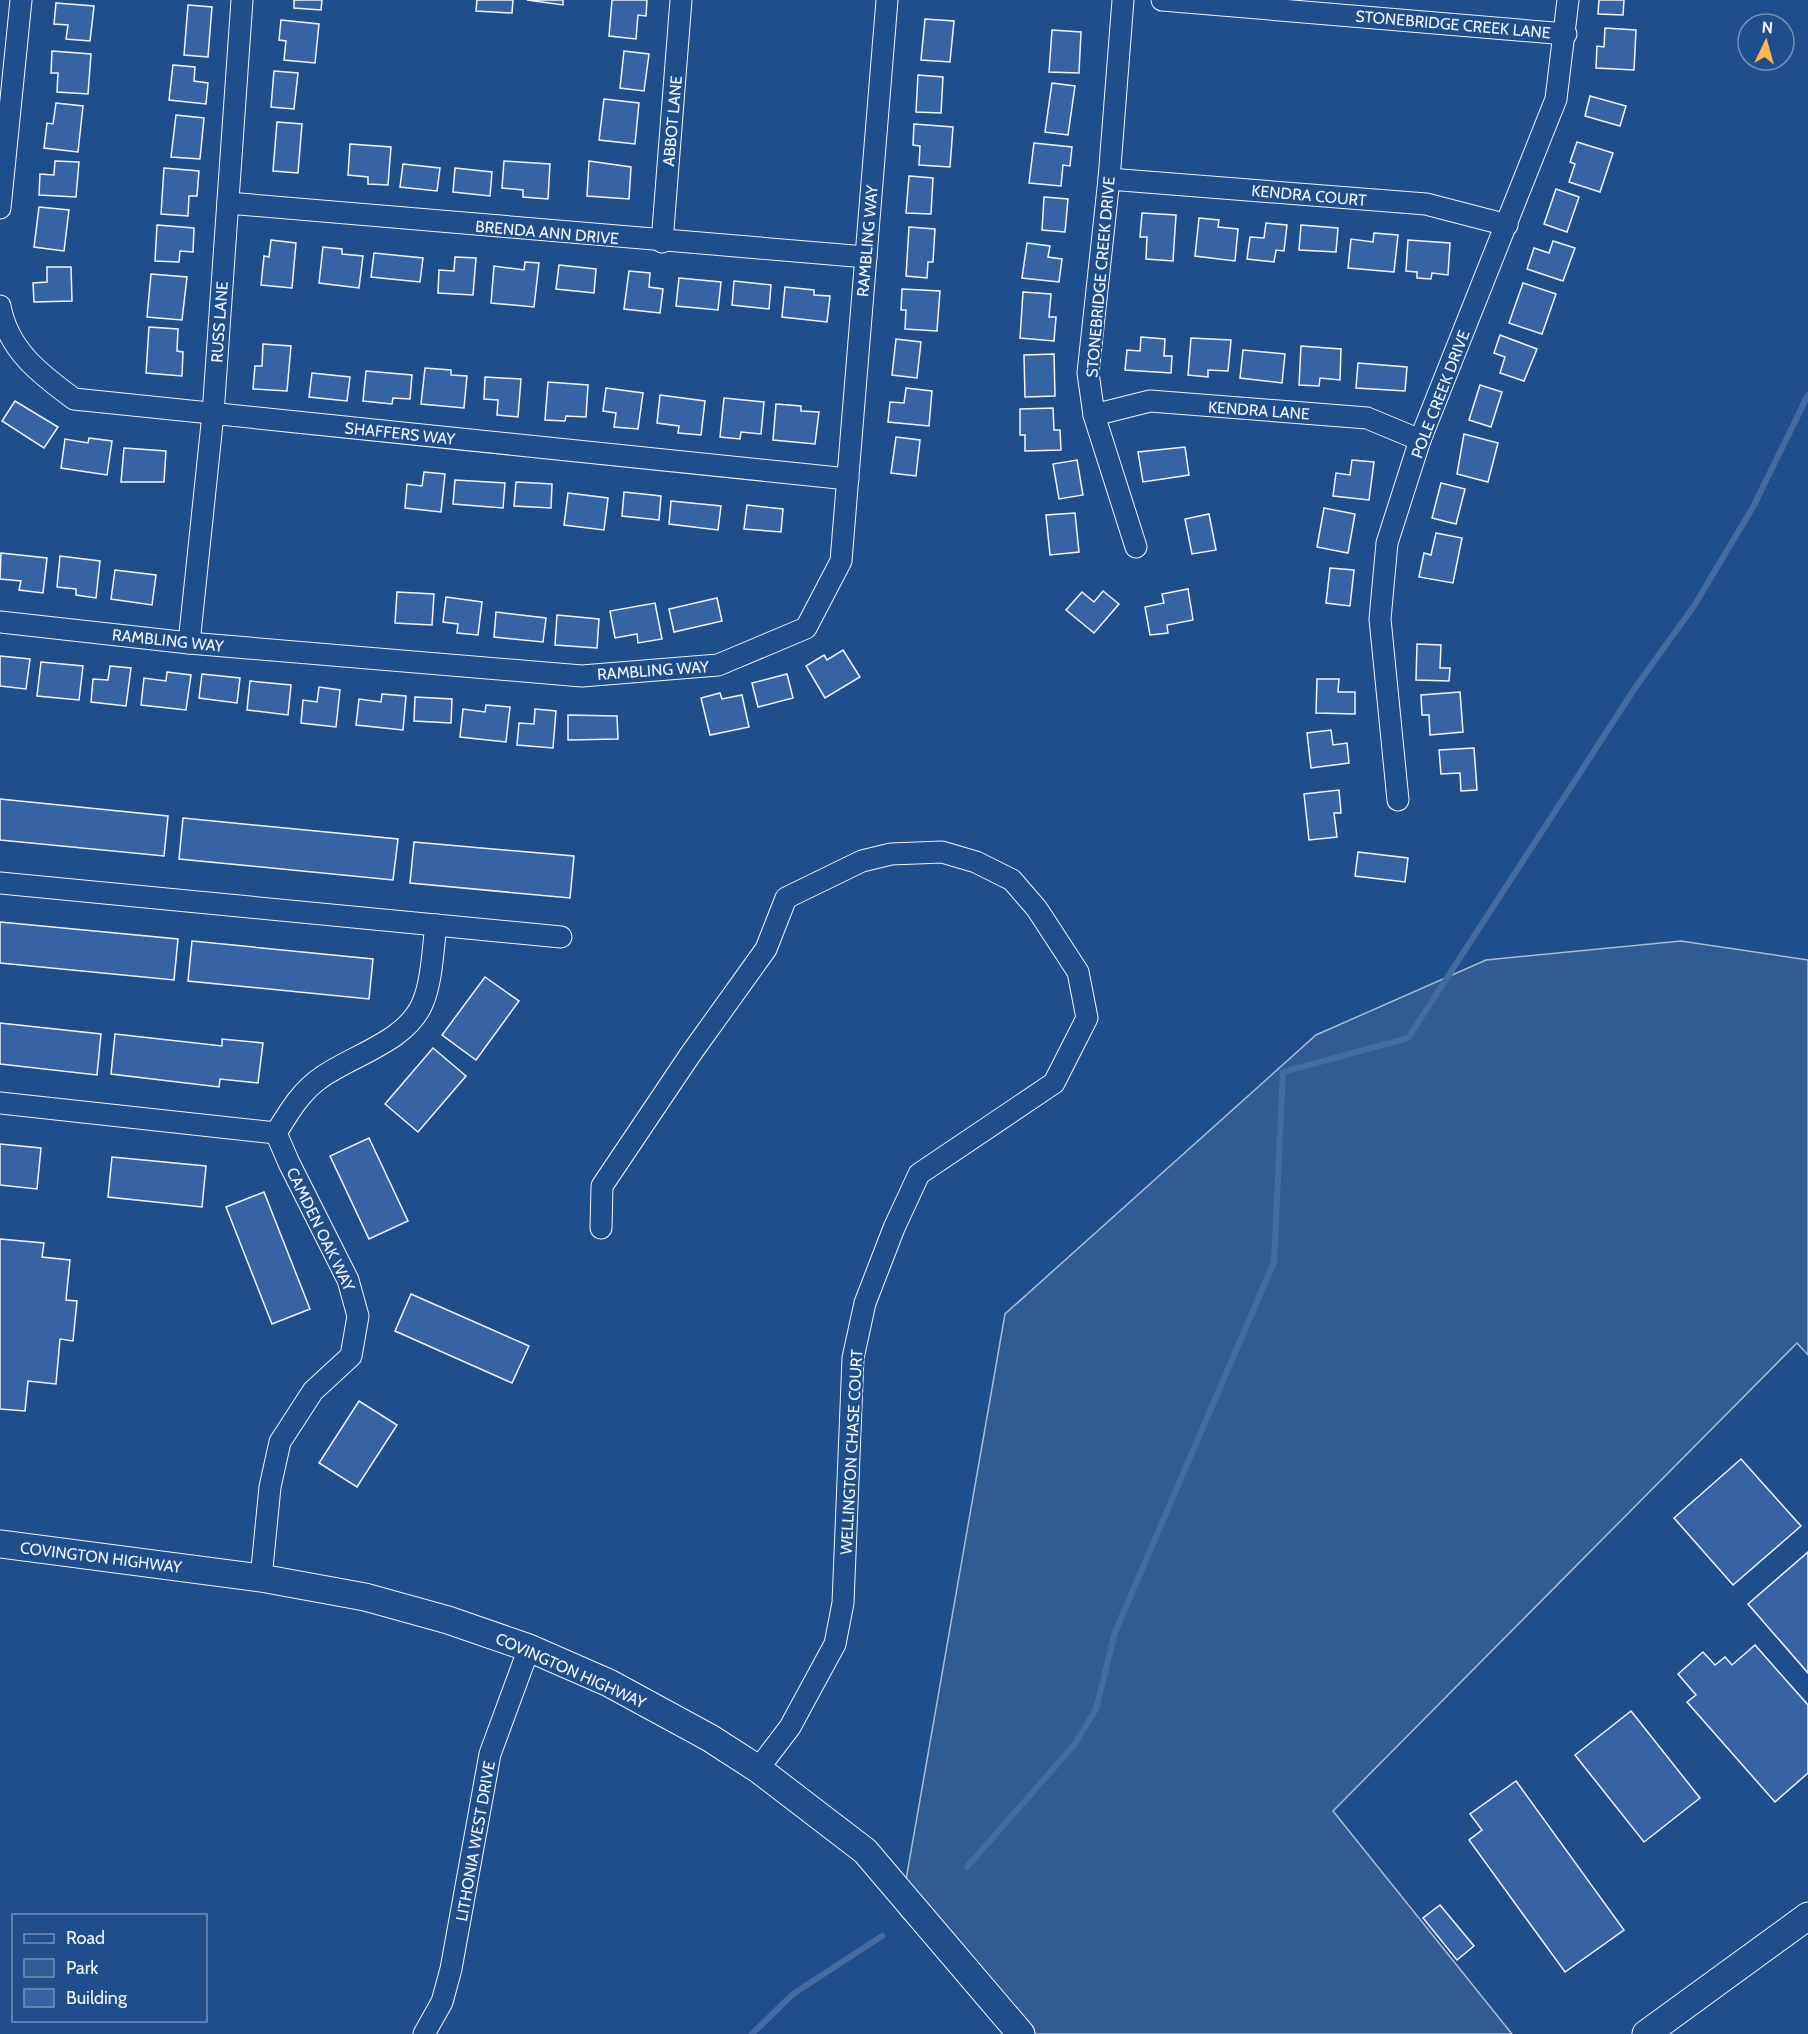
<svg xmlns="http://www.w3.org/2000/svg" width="1808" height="2034" font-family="Cabin,sans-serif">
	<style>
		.green { fill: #305b95; stroke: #a8bbd7; stroke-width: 1.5 }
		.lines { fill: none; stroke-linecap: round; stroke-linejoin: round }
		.stream { stroke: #446ba0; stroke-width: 6 }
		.building { fill: #3563a3; stroke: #f2f6ff; stroke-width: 1.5 }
		.minor-casing { stroke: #f2f6ff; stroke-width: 23 }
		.major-casing { stroke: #f2f6ff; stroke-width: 29 }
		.minor { stroke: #1f4e8c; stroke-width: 21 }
		.major { stroke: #1f4e8c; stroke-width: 27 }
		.labels { text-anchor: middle; stroke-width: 4.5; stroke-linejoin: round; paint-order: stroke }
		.street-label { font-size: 16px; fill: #f2f6ff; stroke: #1f4e8c }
	</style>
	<rect width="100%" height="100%" fill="#1f4e8c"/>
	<!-- green -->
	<polygon class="green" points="1681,941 1808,960 1808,1355 1797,1343 1333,1811 1512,2034 1014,2034 900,1914 1005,1314 1316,1035 1486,960"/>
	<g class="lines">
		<!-- stream -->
		<g class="stream">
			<polyline points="967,1867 1075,1744 1096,1709 1115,1632 1274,1262 1283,1072 1408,1038 1635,688 1694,606 1753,507 1808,395"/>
			<polyline points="752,2034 793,1994 882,1936"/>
		</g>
	</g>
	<!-- building -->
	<g class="building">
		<polygon points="294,0 322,0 321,10 294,8"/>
		<polygon points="477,0 513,0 512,13 476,11"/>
		<polygon points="527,0 563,0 563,5"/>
		<polygon points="612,0 647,0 646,16 638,15 636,39 609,36"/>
		<polygon points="1599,0 1624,0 1623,15 1598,14"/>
		<polygon points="56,3 94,6 90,41 66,39 68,25 54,24"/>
		<polygon points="188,5 212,7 208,57 184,55"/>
		<polygon points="925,19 954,21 950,62 921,60"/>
		<polygon points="281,20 319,24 315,63 284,60 286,41 279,40"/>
		<polygon points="1605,28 1636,30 1634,70 1596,68 1597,46 1604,47"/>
		<polygon points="1052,30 1081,32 1079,73 1049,72"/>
		<polygon points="52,51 91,54 88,94 57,92 58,73 51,73"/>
		<polygon points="624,51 649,54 644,91 620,88"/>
		<polygon points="173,65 195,67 194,81 208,83 206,104 169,100"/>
		<polygon points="274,71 298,73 294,109 271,107"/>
		<polygon points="918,75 943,77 941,113 916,112"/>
		<polygon points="1052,83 1075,86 1068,135 1045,132"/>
		<polygon points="1590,96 1626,106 1620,126 1585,116"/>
		<polygon points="604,99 639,103 635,144 599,140"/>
		<polygon points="56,103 83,106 78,152 44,148 47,123 53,124"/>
		<polygon points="176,115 204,118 200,159 171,157"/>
		<polygon points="277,122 302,124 298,173 273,171"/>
		<polygon points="914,124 953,127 950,167 919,165 920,146 913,145"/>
		<polygon points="1577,142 1613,153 1600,192 1569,182 1575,164 1570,162"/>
		<polygon points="1034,143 1072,147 1070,166 1063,165 1061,186 1029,183"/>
		<polygon points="350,144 391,147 388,185 368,184 368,177 348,175"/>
		<polygon points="55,161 79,162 76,197 39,195 40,174 54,175"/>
		<polygon points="504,161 550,164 548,199 523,197 523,190 502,188"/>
		<polygon points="589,161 631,167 629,199 587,196"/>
		<polygon points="403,164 440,168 437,191 400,187"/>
		<polygon points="164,168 199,171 197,196 189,196 188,216 161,214"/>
		<polygon points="455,168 492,172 490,196 453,192"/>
		<polygon points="909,176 933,178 931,214 906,213"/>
		<polygon points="1556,189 1579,197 1567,232 1544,224"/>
		<polygon points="1044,197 1068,199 1065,232 1042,230"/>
		<polygon points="39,207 69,210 64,251 34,247"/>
		<polygon points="1142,213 1176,215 1173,261 1146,259 1147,237 1140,237"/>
		<polygon points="1199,218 1219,220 1218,227 1238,229 1235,261 1195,256"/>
		<polygon points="1266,223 1287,225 1284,251 1276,250 1274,262 1247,259 1250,237 1264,238"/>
		<polygon points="157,225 194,228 193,252 180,251 179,262 155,261"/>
		<polygon points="1301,225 1338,228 1336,252 1299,250"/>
		<polygon points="909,227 935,229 933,262 928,262 927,278 906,276"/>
		<polygon points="1374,233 1398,235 1394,272 1348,268 1351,239 1373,242"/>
		<polygon points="271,240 296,243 292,288 261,285 264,256 269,257"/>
		<polygon points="1408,240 1450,243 1448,275 1432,273 1431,279 1417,278 1417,272 1406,271"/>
		<polygon points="1553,241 1575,248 1563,281 1527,269 1534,248 1549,253"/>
		<polygon points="1027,243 1050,246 1048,257 1062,259 1059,282 1022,278"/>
		<polygon points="323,247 342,249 342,254 363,256 359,288 319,283"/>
		<polygon points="374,253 423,258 420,282 371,277"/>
		<polygon points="455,257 476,258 473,295 438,293 439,270 454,271"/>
		<polygon points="525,262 539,263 534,307 491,303 494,266 524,270"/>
		<polygon points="559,265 596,269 594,293 556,289"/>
		<polygon points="47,267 71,267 72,301 34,302 33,283 47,282"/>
		<polygon points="629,271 650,273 649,287 663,289 660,313 624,309"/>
		<polygon points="151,274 187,277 182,320 147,317"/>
		<polygon points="679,278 721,282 718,310 676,306"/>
		<polygon points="734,281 771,285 769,309 732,305"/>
		<polygon points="1523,283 1556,294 1542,334 1509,323"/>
		<polygon points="785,287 814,290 814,295 830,296 827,322 782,317"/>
		<polygon points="902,289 940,291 937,331 905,329 906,310 901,310"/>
		<polygon points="1023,292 1051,294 1049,317 1056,317 1054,341 1020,338"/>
		<polygon points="149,327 178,329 177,351 183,352 182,376 146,373"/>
		<polygon points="1500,335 1537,349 1524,381 1500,373 1505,357 1494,353"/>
		<polygon points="1141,337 1165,339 1164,356 1172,356 1171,373 1125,370 1127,350 1140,351"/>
		<polygon points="1191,338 1231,340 1228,371 1208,370 1208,377 1188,375"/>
		<polygon points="896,339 921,342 917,378 892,375"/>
		<polygon points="263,344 291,346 287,391 253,389 255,366 262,366"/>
		<polygon points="1301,346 1341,349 1340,380 1320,378 1319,386 1299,385"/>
		<polygon points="1243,350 1285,354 1282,383 1240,378"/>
		<polygon points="1054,354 1055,396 1025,397 1024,355"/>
		<polygon points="1358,363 1407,367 1405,391 1356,388"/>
		<polygon points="425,368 451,370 451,375 467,376 464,408 421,404"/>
		<polygon points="366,371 412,375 410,399 393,398 392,404 363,401"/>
		<polygon points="312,373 350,377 347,401 309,397"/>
		<polygon points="485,377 521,379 518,417 497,415 498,400 484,399"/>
		<polygon points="548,382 588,385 586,417 566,416 565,421 545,420"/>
		<polygon points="1480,385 1502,392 1491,427 1469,420"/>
		<polygon points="606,388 643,393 638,429 614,427 616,413 603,411"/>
		<polygon points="906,388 932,391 929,426 888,422 890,402 904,403"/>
		<polygon points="660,395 705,401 701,435 678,433 679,426 657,423"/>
		<polygon points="724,398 764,402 761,434 741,432 740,439 720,437"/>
		<polygon points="15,401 58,427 44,448 2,421"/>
		<polygon points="776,404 801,406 801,411 819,412 815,444 773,440"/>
		<polygon points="1053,408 1054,430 1060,430 1061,450 1025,451 1025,435 1020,435 1020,409"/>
		<polygon points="1464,434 1498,443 1488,482 1457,474"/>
		<polygon points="896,437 920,440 916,476 891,473"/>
		<polygon points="89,438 112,441 107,475 61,468 65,439 88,443"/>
		<polygon points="1185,447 1189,475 1143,482 1138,452"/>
		<polygon points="124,448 166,451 164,482 121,482"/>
		<polygon points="1077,460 1083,495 1059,499 1053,464"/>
		<polygon points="1352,460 1374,462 1369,500 1333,496 1336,473 1350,475"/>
		<polygon points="424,472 445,474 441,512 405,508 407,484 422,486"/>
		<polygon points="455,480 505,483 503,508 453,504"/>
		<polygon points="516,482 552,484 551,508 514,506"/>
		<polygon points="1441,483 1465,489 1456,524 1432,518"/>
		<polygon points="624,492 661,496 659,520 622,516"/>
		<polygon points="568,493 608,498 604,530 564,525"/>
		<polygon points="671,501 721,506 718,530 669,524"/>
		<polygon points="747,505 783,509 781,532 744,529"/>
		<polygon points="1324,508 1355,514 1348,553 1317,547"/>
		<polygon points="1075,513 1079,552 1050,555 1046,515"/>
		<polygon points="1209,514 1216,550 1192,554 1185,519"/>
		<polygon points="1436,533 1462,538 1453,583 1419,577 1424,553 1431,555"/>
		<polygon points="1,553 47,558 43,593 19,590 21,581 0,579"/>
		<polygon points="60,556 100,561 96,598 76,595 76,589 57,587"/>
		<polygon points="1330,568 1354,570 1350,606 1326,603"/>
		<polygon points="115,570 156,575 152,605 111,599"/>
		<polygon points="1188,589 1193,620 1167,625 1168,633 1150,635 1145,607 1164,603 1162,594"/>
		<polygon points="1103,591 1119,604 1094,633 1066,610 1082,592 1094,602"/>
		<polygon points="397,592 434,594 432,625 395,623"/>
		<polygon points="446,597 482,602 478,635 457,633 458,624 443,622"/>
		<polygon points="717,598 722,621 674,632 669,609"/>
		<polygon points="655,603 662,639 638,643 637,634 615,638 610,611"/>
		<polygon points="496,612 546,618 543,642 494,637"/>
		<polygon points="557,615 599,619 597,648 555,645"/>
		<polygon points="1417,644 1441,645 1440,668 1450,668 1449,681 1416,680"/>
		<polygon points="843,650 860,677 825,698 806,666 824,655 827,660"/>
		<polygon points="0,656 30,659 26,689 0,686"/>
		<polygon points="41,662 83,666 79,700 37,696"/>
		<polygon points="110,666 131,668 126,706 91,702 93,679 108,680"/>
		<polygon points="167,672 191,675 186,710 141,705 144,678 166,681"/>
		<polygon points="202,674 240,678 237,703 199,698"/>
		<polygon points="787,674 793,698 758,707 752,683"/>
		<polygon points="1317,679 1339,679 1338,692 1355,692 1355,714 1316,713"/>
		<polygon points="250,681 291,685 288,715 247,710"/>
		<polygon points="319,687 340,690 336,727 301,723 303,700 317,702"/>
		<polygon points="1460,692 1463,732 1430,735 1429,715 1422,715 1421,695"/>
		<polygon points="720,693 722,699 742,695 749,727 710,735 701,698"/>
		<polygon points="382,694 406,696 403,730 356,725 359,699 381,702"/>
		<polygon points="415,697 452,699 451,723 414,721"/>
		<polygon points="486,705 510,707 506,742 460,737 463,709 485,712"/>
		<polygon points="535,709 556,711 553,748 517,745 519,723 534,724"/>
		<polygon points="568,715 617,716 618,739 568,740"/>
		<polygon points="1331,730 1333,745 1347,743 1349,763 1311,768 1307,733"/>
		<polygon points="1474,748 1477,790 1461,791 1460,773 1441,774 1439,750"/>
		<polygon points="1339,790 1341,813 1334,813 1337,837 1309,840 1304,794"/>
		<polygon points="0,799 168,816 164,856 0,840"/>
		<polygon points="183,818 398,839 393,880 179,859"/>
		<polygon points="414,842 574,856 570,898 410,883"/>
		<polygon points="1358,852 1408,858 1405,882 1355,876"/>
		<polygon points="0,922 178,939 174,980 0,963"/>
		<polygon points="192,941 373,959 369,999 188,981"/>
		<polygon points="485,977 519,1001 476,1060 442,1035"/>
		<polygon points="0,1023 101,1034 97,1075 0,1064"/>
		<polygon points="115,1034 222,1046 222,1039 263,1043 258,1083 220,1079 219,1087 111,1074"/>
		<polygon points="433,1048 466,1076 418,1132 385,1104"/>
		<polygon points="369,1138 408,1221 369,1239 330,1156"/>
		<polygon points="0,1144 41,1148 37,1189 0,1185"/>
		<polygon points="112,1157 206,1166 202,1207 108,1197"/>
		<polygon points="264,1192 310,1309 272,1324 226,1207"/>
		<polygon points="0,1239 44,1243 42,1257 70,1260 66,1300 77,1301 73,1341 60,1339 56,1384 28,1381 25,1411 0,1409"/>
		<polygon points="411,1294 529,1346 512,1383 395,1331"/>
		<polygon points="359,1401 397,1425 357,1487 319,1463"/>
		<polygon points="1741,1459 1801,1526 1733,1585 1674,1518"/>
		<polygon points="1808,1552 1808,1673 1748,1604"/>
		<polygon points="1755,1645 1808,1705 1808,1773 1775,1802 1687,1702 1696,1695 1678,1674 1703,1652 1715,1665 1725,1657 1732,1665"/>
		<polygon points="1631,1711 1700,1798 1644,1842 1575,1755"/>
		<polygon points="1516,1781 1624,1930 1565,1972 1469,1840 1482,1830 1470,1814"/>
		<polygon points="1440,1905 1474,1946 1457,1960 1423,1918"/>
	</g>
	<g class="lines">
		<!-- minor casing -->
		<g class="minor-casing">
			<g id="minor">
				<polyline points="1123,0 1109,179 1088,373 1094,415 1136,547"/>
				<polyline points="1162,0 1566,34"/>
				<polyline points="1109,179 1426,204 1507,225"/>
				<polyline points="228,203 866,257"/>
				<polyline points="0,208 21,0"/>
				<polyline points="662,242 681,0"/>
				<path d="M 0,306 C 8,350 40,374 74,399 L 848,479"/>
				<polyline points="1094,415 1150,401 1367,418 1420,440"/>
				<polyline points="0,622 189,643 582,676 718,665 806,628 841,561 887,0"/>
				<polyline points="189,643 213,414 242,0"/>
				<polyline points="1398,800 1380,619 1387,543 1420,440 1556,99 1568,0"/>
				<polyline points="0,883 561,937"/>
				<polyline points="0,1103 276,1133"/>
				<polyline points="601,1228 602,1186 690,1055 766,949 786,898 862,861 891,854 942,852 976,862 1012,880 1037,909 1078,972 1087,1018 1054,1083 919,1174 894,1228 865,1303 853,1358 843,1603 835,1644 790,1727 758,1769"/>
				<path d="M 261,1578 L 270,1487 L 280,1442 L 313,1391 L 351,1356 L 358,1316 L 348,1280 L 289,1163 L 276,1133 C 289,1112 301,1091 322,1077 C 353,1055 408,1041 423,1002 C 432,981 433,947 436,925"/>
				<polyline points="424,2034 442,2002 451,1969 490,1754 529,1648"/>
			</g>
		</g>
		<!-- major casing -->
		<g class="major-casing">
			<g id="major">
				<polyline points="0,1544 261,1578 365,1597 448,1620 529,1648 609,1683 710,1738 758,1769 865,1851 1021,2034"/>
				<polyline points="1646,2034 1808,1916"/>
			</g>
		</g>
		<!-- minor -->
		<use href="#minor" class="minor"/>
		<!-- major -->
		<use href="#major" class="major"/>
	</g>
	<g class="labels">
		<!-- street labels -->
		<g class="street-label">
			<text transform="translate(1453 24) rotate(5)" y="6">STONEBRIDGE CREEK LANE</text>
			<text transform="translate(672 121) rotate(-85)" y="6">ABBOT LANE</text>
			<text transform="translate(1309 195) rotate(5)" y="6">KENDRA COURT</text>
			<text transform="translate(547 232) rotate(5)" y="6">BRENDA ANN DRIVE</text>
			<text transform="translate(867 241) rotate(-85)" y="6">RAMBLING WAY</text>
			<text transform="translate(1100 277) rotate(-85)" y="6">STONEBRIDGE CREEK DRIVE</text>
			<text transform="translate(219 322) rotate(-86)" y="6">RUSS LANE</text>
			<text transform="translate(1440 394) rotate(-69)" y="6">POLE CREEK DRIVE</text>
			<text transform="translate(1259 410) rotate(4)" y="6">KENDRA LANE</text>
			<text transform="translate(400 433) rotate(6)" y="6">SHAFFERS WAY</text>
			<text transform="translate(168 640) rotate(6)" y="6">RAMBLING WAY</text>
			<text transform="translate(653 670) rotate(-4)" y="6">RAMBLING WAY</text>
			<text transform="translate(321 1229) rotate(64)" y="6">CAMDEN OAK WAY</text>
			<text transform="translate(851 1452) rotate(-87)" y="6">WELLINGTON CHASE COURT</text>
			<text transform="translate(101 1557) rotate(7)" y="6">COVINGTON HIGHWAY</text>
			<text transform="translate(571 1670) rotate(24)" y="6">COVINGTON HIGHWAY</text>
			<text transform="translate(475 1841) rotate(-80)" y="6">LITHONIA WEST DRIVE</text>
		</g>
	</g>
	<!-- legend -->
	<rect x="12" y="1914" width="195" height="108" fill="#1f4e8c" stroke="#7391ba" stroke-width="1.5"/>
	<rect x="24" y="1934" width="30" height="9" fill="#1f4e8c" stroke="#7391ba" stroke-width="1.5"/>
	<text x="66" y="1944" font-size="18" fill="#f2f6ff">Road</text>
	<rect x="24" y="1959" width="30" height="18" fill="#305b95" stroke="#7391ba" stroke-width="1.5"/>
	<text x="66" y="1974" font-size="18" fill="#f2f6ff">Park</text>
	<rect x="24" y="1989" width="30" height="18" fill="#3563a3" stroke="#7391ba" stroke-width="1.5"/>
	<text x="66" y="2004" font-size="18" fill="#f2f6ff">Building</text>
	<!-- north arrow -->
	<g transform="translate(1766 42) rotate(5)"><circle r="28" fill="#1f4e8c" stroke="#7391ba" stroke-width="1.5"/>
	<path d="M0-4.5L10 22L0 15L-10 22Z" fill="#ffb74d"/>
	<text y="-9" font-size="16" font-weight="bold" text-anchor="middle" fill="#f2f6ff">N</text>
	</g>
</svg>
